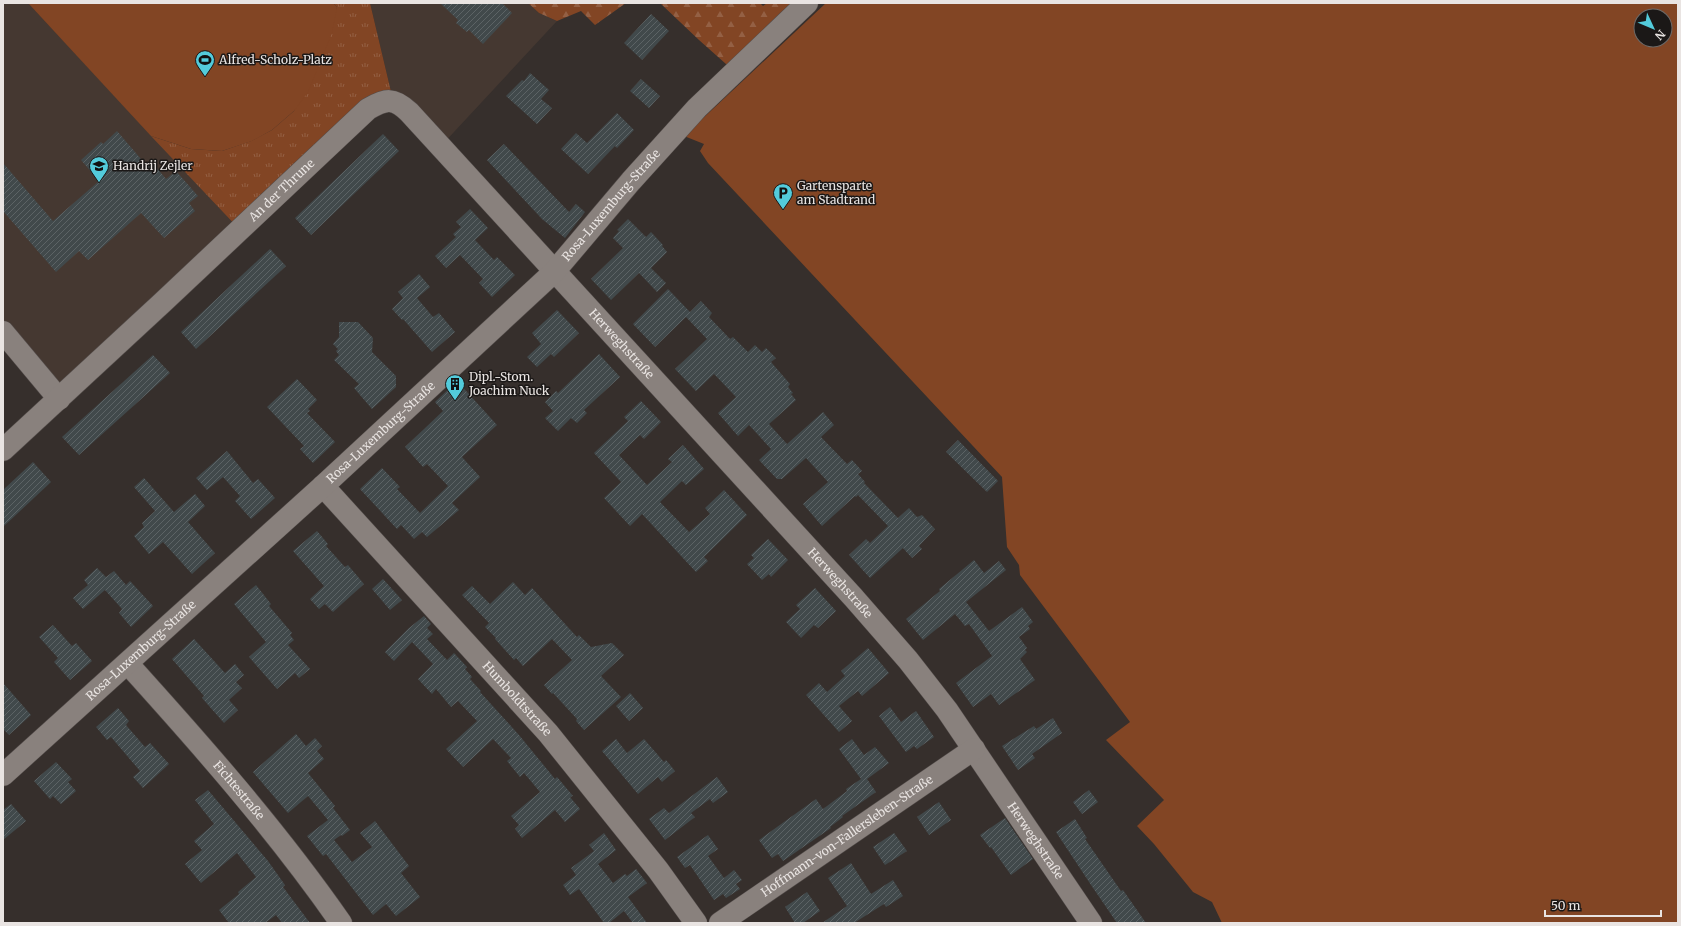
<svg xmlns="http://www.w3.org/2000/svg" width="1681" height="926" font-family="Merriweather,serif">
	<style>
		.built { fill: #453831 }
		.forest { fill: url(#forest-firs) }
		.park { fill: url(#park-tufts) }
		.garden { fill: #824524; fill-rule: evenodd }
		.building { fill: url(#building-hatch) }
		.lines { fill: none; stroke-linecap: round; stroke-linejoin: round }
		.minor-casing { stroke: #534c4a; stroke-width: 23 }
		.minor { stroke: #89817d; stroke-width: 22 }
		.labels { text-anchor: middle; stroke-width: 3; stroke-linejoin: round; paint-order: stroke }
		.poi-label { font-size: 12px; fill: #e9e4e2; stroke: #1b1817; text-anchor: start }
		.street-label { font-size: 12px; fill: #e9e4e2; stroke: #1b1817 }
	</style>
	<defs>
		<pattern id="forest-firs" width="22" height="20" patternUnits="userSpaceOnUse"><rect width="22" height="20" fill="#824524"/><path d="M5 1l3.5 6h-7zM16 11l3.5 6h-7z" fill="#946044"/></pattern>
		<pattern id="park-tufts" width="24" height="20" patternUnits="userSpaceOnUse"><rect width="24" height="20" fill="#824524"/><path d="M3 7l-1-3M5 7V3M7 7l1-3M15 17l-1-3M17 17v-4M19 17l1-3" fill="none" stroke="#946044"/></pattern>
		<pattern id="building-hatch" width="6" height="6" patternUnits="userSpaceOnUse"><rect width="6" height="6" fill="#41494b"/><path d="M-1 1l2-2M0 6l6-6M5 7l2-2" fill="none" stroke="#5c6365"/></pattern>
	</defs>
	<rect width="100%" height="100%" fill="#362f2c"/>
	<!-- built -->
	<g class="built">
		<polygon points="3,3 28,3 240,230 59,398 3,332"/>
		<polygon points="370,3 528,3 539,13 557,21 441,146 393,100"/>
	</g>
	<!-- forest -->
	<g class="forest">
		<polygon points="528,3 626,3 595,25 581,11 557,21 539,13"/>
		<polygon points="660,3 760,3 763,6 767,3 807,3 735,72 699,40"/>
	</g>
	<!-- park -->
	<polygon class="park" points="333,3 370,3 393,100 240,230 151,136 191,149 222,151 251,141 272,130 294,111 337,7"/>
	<!-- garden -->
	<g class="garden">
		<polygon points="28,3 333,3 337,7 332,33 308,92 294,111 272,130 252,141 222,151 191,149 151,136"/>
		<path d="M 826,3 L 1678,3 L 1678,923 L 1222,923 L 1212,902 L 1193,892 L 1154,844 L 1137,826 L 1164,800 L 1106,740 L 1130,722 L 1020,575 L 1019,565 L 1007,547 L 1002,477 L 708,163 L 700,151 L 704,144 L 684,136 ZM 1641,16 L 1665,16 L 1665,40 L 1641,40 Z"/>
	</g>
	<!-- building -->
	<g class="building">
		<polygon points="440,3 502,3 512,13 483,44 469,30 467,32 456,23 458,20"/>
		<polygon points="651,14 669,31 642,60 624,43"/>
		<polygon points="530,73 549,90 541,99 552,108 537,124 506,96 522,80 524,81"/>
		<polygon points="641,79 660,96 649,108 630,91"/>
		<polygon points="617,113 634,130 617,148 615,146 588,174 561,149 576,133 587,143"/>
		<polygon points="117,131 147,166 152,162 166,179 176,171 198,196 189,203 195,211 164,238 141,213 88,260 79,251 56,272 3,211 3,163 53,221 99,181 81,160 101,142 103,144"/>
		<polygon points="383,134 399,151 311,235 295,218"/>
		<polygon points="504,144 569,212 576,204 585,212 565,238 542,219 487,160"/>
		<polygon points="470,209 488,228 475,240 494,260 497,257 515,275 492,297 479,283 483,279 460,255 446,268 435,256 456,237 453,234 461,227 456,222"/>
		<polygon points="628,219 646,237 651,232 663,245 662,246 667,252 651,268 666,283 657,292 639,273 611,300 591,279 623,248 613,238 619,231 617,230"/>
		<polygon points="270,249 286,266 196,349 181,332"/>
		<polygon points="419,274 430,287 417,298 433,317 439,313 455,332 432,352 403,319 402,320 392,309 403,298 398,292"/>
		<polygon points="668,289 690,312 701,301 712,313 709,317 730,339 733,337 748,352 755,345 762,352 766,348 776,358 771,362 790,384 788,387 793,393 791,394 796,400 769,424 787,444 823,412 834,425 821,437 847,464 852,460 862,471 858,474 865,482 864,483 898,518 909,508 917,517 922,515 935,529 919,546 922,549 912,558 903,548 870,578 849,555 866,539 870,543 888,526 858,495 856,497 855,496 822,526 803,504 828,482 806,458 782,479 777,479 759,460 771,449 749,425 738,436 718,413 736,397 714,374 696,391 675,369 707,339 686,317 655,347 633,324"/>
		<polygon points="557,310 579,333 554,357 551,354 537,367 527,357 541,344 532,333"/>
		<polygon points="339,322 358,322 373,338 372,352 396,376 396,387 372,409 354,388 359,384 334,360 339,355 336,351 338,349 333,344 339,337"/>
		<polygon points="599,354 620,377 584,410 587,413 577,423 571,418 558,431 545,418 553,411 545,402 556,391 558,393"/>
		<polygon points="153,355 170,373 79,455 62,437"/>
		<polygon points="297,379 317,400 308,409 310,411 307,413 335,442 313,463 300,449 304,446 267,407"/>
		<polygon points="457,381 497,425 462,457 480,477 452,503 459,510 427,537 422,532 414,539 401,525 397,529 360,489 382,468 400,487 397,489 420,513 448,486 427,464 423,467 405,447 443,411 435,402"/>
		<polygon points="641,401 661,422 644,439 640,435 619,455 647,485 672,462 668,459 683,445 704,469 686,485 682,481 660,502 689,532 710,514 705,508 724,490 747,515 704,557 708,561 696,572 642,514 630,526 604,498 621,482 594,453 628,421 624,417"/>
		<polygon points="958,440 998,481 987,492 946,452"/>
		<polygon points="227,451 253,483 258,479 275,498 251,519 235,501 240,496 223,477 207,490 196,478"/>
		<polygon points="33,462 51,482 3,527 3,490"/>
		<polygon points="144,478 174,512 195,494 205,506 188,522 215,553 192,574 163,542 149,554 134,536 144,527 142,523 155,511 134,487"/>
		<polygon points="317,531 328,544 326,546 345,567 348,565 364,584 333,612 325,604 319,609 310,599 324,586 293,551"/>
		<polygon points="768,539 788,560 771,577 769,574 762,580 747,564 754,558 751,555"/>
		<polygon points="974,560 984,573 999,561 1006,570 966,602 989,631 1022,607 1033,622 1028,626 1030,629 1019,637 1027,648 1025,650 1027,652 1020,659 1035,680 999,705 991,694 973,707 956,683 992,656 969,624 965,626 955,614 923,640 906,619 940,591 939,589"/>
		<polygon points="97,568 106,577 114,571 126,585 130,581 153,606 131,627 119,613 122,609 105,590 83,609 73,598 88,585 84,580"/>
		<polygon points="383,579 402,600 390,610 372,589"/>
		<polygon points="513,582 525,595 532,588 577,637 579,635 591,647 612,643 624,655 601,676 621,697 584,730 576,721 577,719 553,693 552,694 544,685 572,660 552,639 523,666 516,658 514,660 495,639 496,638 485,627 489,623 462,595 472,586 490,604"/>
		<polygon points="256,585 271,604 269,606 292,633 290,635 294,640 288,645 310,669 299,678 295,673 277,689 249,657 266,642 234,604"/>
		<polygon points="815,588 836,611 818,628 814,625 801,638 786,622 800,609 796,605"/>
		<polygon points="424,616 431,624 427,628 433,634 427,639 447,660 454,653 467,667 465,669 472,677 470,679 481,691 480,692 519,735 555,779 557,777 573,796 570,797 580,809 565,822 555,810 522,838 515,829 519,825 511,816 540,792 524,773 520,777 507,761 511,758 493,739 463,767 446,749 477,721 458,701 451,707 436,689 432,694 418,679 433,664 412,642 394,661 385,652 409,628"/>
		<polygon points="53,625 72,646 76,643 92,661 70,680 54,662 58,658 39,637"/>
		<polygon points="194,639 225,673 235,664 244,675 236,682 242,688 229,700 238,710 224,723 202,698 204,696 172,659"/>
		<polygon points="868,648 889,673 862,696 858,691 839,706 852,721 839,732 806,695 819,683 827,692 845,676 841,671"/>
		<polygon points="3,683 31,715 9,735 3,729"/>
		<polygon points="630,693 643,708 629,721 616,706"/>
		<polygon points="890,707 901,722 916,711 934,737 917,749 914,746 906,752 879,716"/>
		<polygon points="118,708 129,721 126,725 145,747 150,743 169,764 143,788 133,777 140,771 111,737 107,740 96,727"/>
		<polygon points="1053,718 1062,733 1032,754 1035,758 1018,770 1002,746 1034,726 1036,729"/>
		<polygon points="296,734 306,746 315,738 322,746 317,751 324,759 308,773 335,806 333,808 350,830 342,836 341,835 334,840 352,862 372,847 360,833 375,821 409,866 401,873 420,897 396,916 386,904 373,915 326,854 323,856 307,836 328,820 308,796 288,813 253,772"/>
		<polygon points="616,739 627,753 644,739 664,762 666,760 675,771 662,782 658,777 638,794 602,751"/>
		<polygon points="852,739 864,755 875,747 889,763 867,779 876,792 842,816 843,817 830,827 831,828 783,861 778,854 772,858 759,840 816,799 823,809 847,791 846,789 861,779 839,749"/>
		<polygon points="56,762 72,779 68,782 76,791 61,804 53,796 50,799 34,781"/>
		<polygon points="717,777 728,792 713,803 710,799 691,813 695,817 665,840 649,819 664,808 669,813"/>
		<polygon points="208,790 268,861 285,885 283,887 310,923 282,923 276,915 265,923 229,923 219,910 239,894 238,892 256,877 237,853 201,883 185,864 202,850 194,841 214,824 195,800"/>
		<polygon points="1089,790 1098,802 1082,814 1073,802"/>
		<polygon points="939,802 951,820 929,835 917,817"/>
		<polygon points="11,804 26,821 3,840 3,810"/>
		<polygon points="1005,818 1033,859 1011,875 991,847 990,848 980,835"/>
		<polygon points="1075,819 1087,838 1085,839 1121,891 1123,890 1146,923 1117,923 1091,885 1056,832"/>
		<polygon points="604,833 616,850 598,864 613,883 625,874 627,876 636,869 647,883 628,897 647,923 633,923 624,911 609,923 604,923 579,889 570,895 563,885 576,875 571,868 594,851 589,845"/>
		<polygon points="894,833 907,851 885,865 873,847"/>
		<polygon points="708,835 718,849 708,856 724,878 734,870 742,880 736,884 740,889 726,898 723,894 714,900 690,865 685,868 677,857"/>
		<polygon points="851,863 871,894 893,880 903,896 886,907 884,904 854,923 822,923 847,906 828,878"/>
		<polygon points="807,892 820,911 803,923 795,923 785,907"/>
	</g>
	<g class="lines">
		<!-- minor casing -->
		<g class="minor-casing">
			<g id="minor">
				<polyline points="3,332 59,399"/>
				<path id="s1" d="M 3,450 L 163,302 L 368,109 C 386,99 393,97 409,112 L 853,597 L 908,660 L 947,710 L 1091,923"/>
				<path id="s2" d="M 323,486 L 548,733 L 658,870 L 696,923"/>
				<path id="s3" d="M 128,664 C 203,747 277,831 341,923"/>
				<path id="s4" d="M 3,775 L 323,486 L 554,272 L 631,181 L 697,108 L 807,3"/>
				<path id="s5" d="M 720,923 L 974,749"/>
			</g>
		</g>
		<!-- minor -->
		<use href="#minor" class="minor"/>
	</g>
	<!-- icons -->
	<defs>
		<g id="stadium-pin" transform="scale(1)"><path d="M0 17L-7.5 6A9.5 9.5 0 1 1 7.5 6Z" fill="#53cbdb" stroke="#1b1817"/><path d="M0-5a6.5 5 0 1 0 0 10a6.5 5 0 1 0 0-10ZM-3.5-1.8h7v3.6h-7Z" fill="#111"/></g>
		<g id="school-pin" transform="scale(1)"><path d="M0 17L-7.5 6A9.5 9.5 0 1 1 7.5 6Z" fill="#53cbdb" stroke="#1b1817"/><path d="M0-5L7-2L0 1L-7-2ZM-4 1L0 2.5L4 1V4Q0 6-4 4Z" fill="#111"/></g>
		<g id="parking-pin" transform="scale(1)"><path d="M0 17L-7.5 6A9.5 9.5 0 1 1 7.5 6Z" fill="#53cbdb" stroke="#1b1817"/><path d="M-3.5-5.5H1a3.5 3.5 0 0 1 0 7H-1V5.5H-3.5ZM-1-3.4V-.6H.8a1.4 1.4 0 0 0 0-2.8Z" fill="#111"/></g>
		<g id="building-pin" transform="scale(1)"><path d="M0 17L-7.5 6A9.5 9.5 0 1 1 7.5 6Z" fill="#53cbdb" stroke="#1b1817"/><path d="M-4-6H4V6H1V3H-1V6H-4ZM-2.5-4.3h1.7v1.8h-1.7ZM.8-4.3h1.7v1.8H.8ZM-2.5-1h1.7V.8h-1.7ZM.8-1h1.7V.8H.8Z" fill="#111"/></g>
	</defs>
	<g fill-rule="evenodd">
		<use href="#stadium-pin" x="205" y="60"/>
		<use href="#school-pin" x="99" y="166"/>
		<use href="#parking-pin" x="783" y="193"/>
		<use href="#building-pin" x="455" y="384"/>
	</g>
	<g class="labels">
		<!-- poi labels -->
		<g class="poi-label">
			<text x="219" y="64">Alfred-Scholz-Platz</text>
			<text x="113" y="170">Handrij Zejler</text>
			<text x="797" y="190">Gartensparte<tspan x="797" dy="14">am Stadtrand</tspan></text>
			<text x="469" y="381">Dipl.-Stom.<tspan x="469" dy="14">Joachim Nuck</tspan></text>
		</g>
		<!-- street labels -->
		<g class="street-label">
			<text dy="4" stroke="none"><textPath href="#s1" startOffset="381">An der Thrune</textPath></text>
			<text dy="4" stroke="none"><textPath href="#s4" startOffset="834">Rosa-Luxemburg-Straße</textPath></text>
			<text dy="4" stroke="none"><textPath href="#s1" startOffset="860">Herweghstraße</textPath></text>
			<text dy="4" stroke="none"><textPath href="#s4" startOffset="510">Rosa-Luxemburg-Straße</textPath></text>
			<text dy="4" stroke="none"><textPath href="#s1" startOffset="1184">Herweghstraße</textPath></text>
			<text dy="4" stroke="none"><textPath href="#s4" startOffset="186">Rosa-Luxemburg-Straße</textPath></text>
			<text dy="4" stroke="none"><textPath href="#s2" startOffset="288">Humboldtstraße</textPath></text>
			<text dy="4" stroke="none"><textPath href="#s3" startOffset="168">Fichtestraße</textPath></text>
			<text dy="4" stroke="none"><textPath href="#s5" startOffset="154">Hoffmann-von-Fallersleben-Straße</textPath></text>
			<text dy="4" stroke="none"><textPath href="#s1" startOffset="1508">Herweghstraße</textPath></text>
		</g>
	</g>
	<!-- border -->
	<rect width="1681" height="926" fill="none" stroke="#e9e4e2" stroke-width="8"/>
	<!-- north arrow -->
	<g transform="translate(1653 28) rotate(134)"><circle r="19" fill="#1b1817" stroke="#6d6a68"/>
	<path d="M0-3L7 15L0 10L-7 15Z" fill="#53cbdb"/>
	<text y="-6" font-size="11" font-weight="bold" text-anchor="middle" fill="#e9e4e2">N</text>
	</g>
	<!-- scale -->
	<path d="M1545 910v6h116v-6" fill="none" stroke="#e9e4e2" stroke-width="2"/>
	<text x="1551" y="910" font-size="12" fill="#e9e4e2" stroke="#1b1817" stroke-width="3" paint-order="stroke">50 m</text>
</svg>
